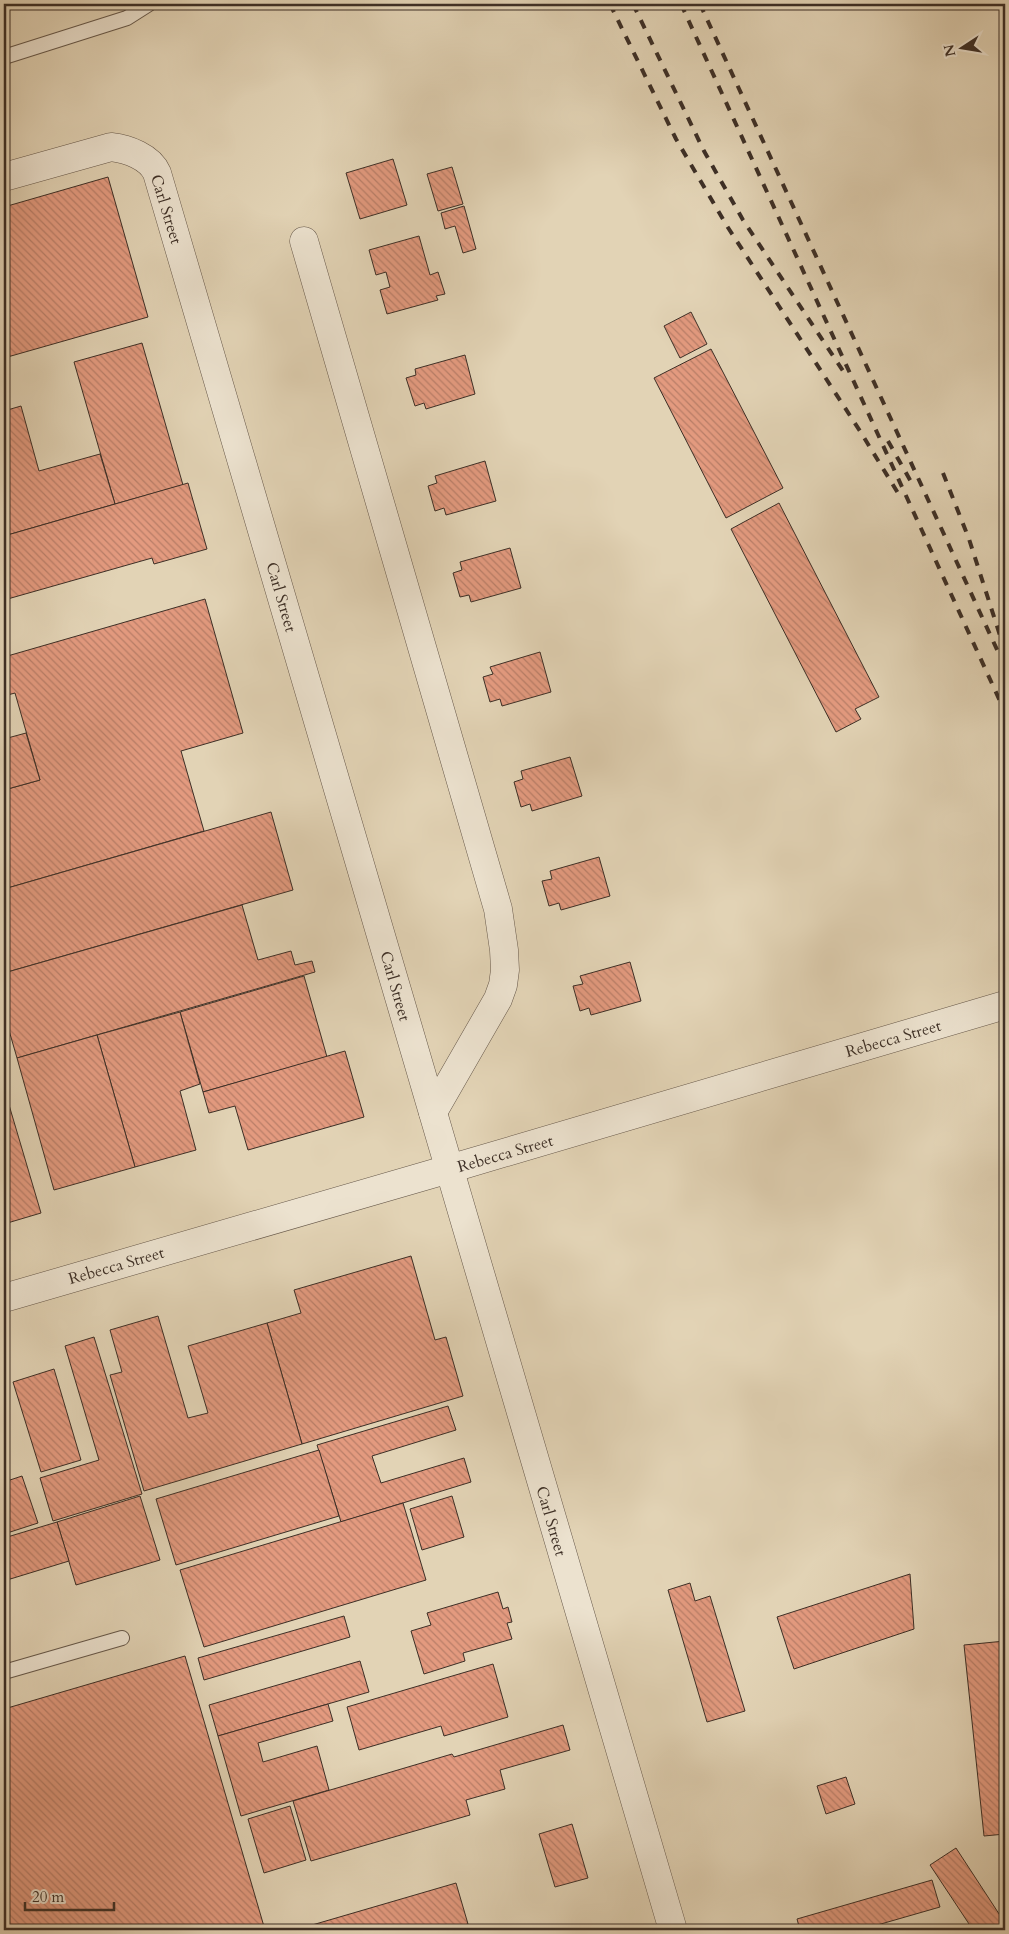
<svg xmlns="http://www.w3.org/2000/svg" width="1009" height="1934" font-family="Cardo,serif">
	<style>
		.building { fill: url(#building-back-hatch); stroke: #3d2f26 }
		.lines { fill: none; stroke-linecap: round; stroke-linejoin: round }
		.service-casing { stroke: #66584a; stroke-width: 16 }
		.minor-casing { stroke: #66584a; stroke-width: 29 }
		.service { stroke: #ece2cf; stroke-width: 14 }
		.minor { stroke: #ece2cf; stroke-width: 28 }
		.rail { stroke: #3d2f26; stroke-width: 4; stroke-dasharray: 9 9; stroke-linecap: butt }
		.labels { text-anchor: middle; stroke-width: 5; stroke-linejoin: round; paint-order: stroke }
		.street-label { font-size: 16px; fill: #3d2f26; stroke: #ece2cf }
	</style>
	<defs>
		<pattern id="building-back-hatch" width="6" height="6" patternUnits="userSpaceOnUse" patternTransform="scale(1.25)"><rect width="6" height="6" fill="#e39a7f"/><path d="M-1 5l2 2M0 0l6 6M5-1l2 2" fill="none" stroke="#b97e68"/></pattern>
	</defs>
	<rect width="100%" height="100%" fill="#e2d3b5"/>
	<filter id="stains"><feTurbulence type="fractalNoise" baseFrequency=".004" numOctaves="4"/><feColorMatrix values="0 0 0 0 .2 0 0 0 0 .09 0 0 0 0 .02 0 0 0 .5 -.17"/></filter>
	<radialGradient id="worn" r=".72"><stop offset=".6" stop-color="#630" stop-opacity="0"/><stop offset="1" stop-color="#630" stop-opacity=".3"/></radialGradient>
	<!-- building -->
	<g class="building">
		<polygon points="393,159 407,205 360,219 346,173"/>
		<polygon points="452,167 463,204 438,211 427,174"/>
		<polygon points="108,177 148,317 4,358 4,207"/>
		<polygon points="464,206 476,249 463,253 455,226 445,229 441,213"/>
		<polygon points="419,236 430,275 438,272 445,294 436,296 438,300 387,314 380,290 390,287 386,272 376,275 369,250"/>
		<polygon points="691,312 707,344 680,358 664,326"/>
		<polygon points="142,343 183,485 115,504 74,362"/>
		<polygon points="711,349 783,488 726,518 654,378"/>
		<polygon points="465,355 475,394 426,409 424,403 415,406 406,378 416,375 415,369"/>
		<polygon points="21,406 39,471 100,454 115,504 4,536 4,411"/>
		<polygon points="485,461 496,501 446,515 444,508 435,511 428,486 437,483 435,476"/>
		<polygon points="188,483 207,549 154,564 152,558 4,600 4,536"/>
		<polygon points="779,503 879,697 855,709 861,719 836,732 731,529"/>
		<polygon points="510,548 521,588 471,602 469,595 460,597 453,573 462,570 460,562"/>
		<polygon points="205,599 243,733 181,751 204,831 4,889 4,790 40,780 15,693 4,696 4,657"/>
		<polygon points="540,652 551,692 502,706 500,699 490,702 483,677 493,674 490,667"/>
		<polygon points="26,733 40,780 4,790 4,739"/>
		<polygon points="570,757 582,796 532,811 530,804 521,807 514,782 523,779 521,771"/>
		<polygon points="271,812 293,890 4,973 4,889"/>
		<polygon points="599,857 610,896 561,910 559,903 549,906 542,881 552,879 550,871"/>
		<polygon points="242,905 258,960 291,951 295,965 312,961 315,972 17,1058 4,1013 4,973"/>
		<polygon points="630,962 641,1001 591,1015 589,1008 580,1011 573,986 583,984 580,976"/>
		<polygon points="304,976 327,1057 203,1092 180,1012"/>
		<polygon points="180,1012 200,1084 180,1091 196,1150 135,1167 97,1035"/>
		<polygon points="97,1035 135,1167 54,1190 17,1058"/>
		<polygon points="345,1051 364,1117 248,1150 235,1106 209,1113 203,1092"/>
		<polygon points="4,1088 41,1213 4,1224"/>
		<polygon points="411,1256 435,1340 446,1337 463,1396 302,1444 267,1323 301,1313 294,1290"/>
		<polygon points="158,1316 188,1418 208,1413 188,1346 267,1323 302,1444 144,1491 110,1375 122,1372 110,1330"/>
		<polygon points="94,1337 142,1494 53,1521 40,1478 99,1460 65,1346"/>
		<polygon points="54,1369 81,1460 41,1472 13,1382"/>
		<polygon points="448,1406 456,1430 372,1456 381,1483 464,1458 471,1482 341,1522 317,1445"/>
		<polygon points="319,1450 339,1516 176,1565 156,1499"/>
		<polygon points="22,1476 38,1523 4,1534 4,1482"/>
		<polygon points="140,1496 160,1560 76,1585 57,1522"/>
		<polygon points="452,1496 464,1537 422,1550 410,1509"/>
		<polygon points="403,1503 426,1580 204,1647 180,1570"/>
		<polygon points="57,1522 69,1561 7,1580 4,1568 4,1538"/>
		<polygon points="910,1574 914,1629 794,1669 777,1617"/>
		<polygon points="690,1583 695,1601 710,1596 745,1711 707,1722 668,1590"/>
		<polygon points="498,1592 503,1609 508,1607 512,1622 507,1623 512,1639 463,1653 465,1661 424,1674 411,1631 431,1625 427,1613"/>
		<polygon points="344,1616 350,1637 204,1680 198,1658"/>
		<polygon points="1005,1641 1005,1834 984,1836 964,1645"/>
		<polygon points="185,1656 265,1930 4,1930 4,1709"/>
		<polygon points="360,1661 369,1692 218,1736 209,1705"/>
		<polygon points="493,1664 508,1717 444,1736 441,1726 359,1750 347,1707"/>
		<polygon points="328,1704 333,1721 258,1743 263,1762 317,1746 329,1790 241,1816 218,1736"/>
		<polygon points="563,1725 570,1750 500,1770 505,1789 466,1800 470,1815 311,1861 293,1801 452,1754 454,1757"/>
		<polygon points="846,1777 855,1804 826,1814 817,1786"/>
		<polygon points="290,1806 306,1860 264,1873 248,1819"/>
		<polygon points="572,1824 588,1878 555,1887 539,1834"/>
		<polygon points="956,1848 1005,1923 1005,1930 973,1930 930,1865"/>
		<polygon points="932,1880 940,1907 860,1930 800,1930 797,1919"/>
		<polygon points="456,1883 468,1924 447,1930 295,1930"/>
		<polygon points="468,1924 470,1930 447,1930"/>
	</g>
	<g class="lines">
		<!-- service casing -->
		<g class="service-casing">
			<g id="service">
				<polyline points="4,57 127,18 149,4"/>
				<polyline points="4,1672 122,1638"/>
			</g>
		</g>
		<!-- minor casing -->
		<g class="minor-casing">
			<g id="minor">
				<path d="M 4,177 L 111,147 C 128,149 150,157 157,173 L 673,1930"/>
				<polyline points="304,241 498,909 504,950 505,970 503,985 498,999 433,1112"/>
				<polyline points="4,1298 449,1169 1005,1005"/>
			</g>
		</g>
		<!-- service -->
		<use href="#service" class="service"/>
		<!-- minor -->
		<use href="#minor" class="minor"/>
		<!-- rail -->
		<g class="rail">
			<polyline points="610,4 676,139 727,226 860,431 901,498"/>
			<polyline points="633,4 704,151 743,220 845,374"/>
			<polyline points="681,4 1005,712"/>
			<polyline points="700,4 1005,667"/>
			<polyline points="888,441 914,487"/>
			<polyline points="943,473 969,539 1005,651"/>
		</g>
	</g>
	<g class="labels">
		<!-- street labels -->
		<g class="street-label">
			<text transform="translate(167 209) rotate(73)" y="6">Carl Street</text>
			<text transform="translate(282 597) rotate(74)" y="6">Carl Street</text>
			<text transform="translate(396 986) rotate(74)" y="6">Carl Street</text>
			<text transform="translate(893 1038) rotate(-16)" y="6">Rebecca Street</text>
			<text transform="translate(505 1153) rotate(-16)" y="6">Rebecca Street</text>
			<text transform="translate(116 1265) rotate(-16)" y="6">Rebecca Street</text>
			<text transform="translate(552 1521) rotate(74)" y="6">Carl Street</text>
		</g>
	</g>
	<!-- margin -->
	<rect width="1009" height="1934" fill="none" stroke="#e2d3b5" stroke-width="20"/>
	<rect x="5" y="5" width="999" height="1924" fill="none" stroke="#3d2f26" stroke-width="2.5"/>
	<rect x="10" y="10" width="989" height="1914" fill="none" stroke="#3d2f26"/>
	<!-- north arrow -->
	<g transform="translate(962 48) rotate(258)" stroke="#ece2cf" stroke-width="4" paint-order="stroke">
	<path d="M0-4L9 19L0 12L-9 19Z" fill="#3d2f26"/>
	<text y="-8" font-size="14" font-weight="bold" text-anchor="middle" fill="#3d2f26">N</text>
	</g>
	<!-- scale -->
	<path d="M25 1902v8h89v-8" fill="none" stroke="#3d2f26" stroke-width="2.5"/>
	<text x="32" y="1902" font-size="15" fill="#3d2f26" stroke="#ece2cf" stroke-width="4" paint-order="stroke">20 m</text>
	<rect width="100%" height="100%" filter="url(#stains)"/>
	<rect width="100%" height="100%" fill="url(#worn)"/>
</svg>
